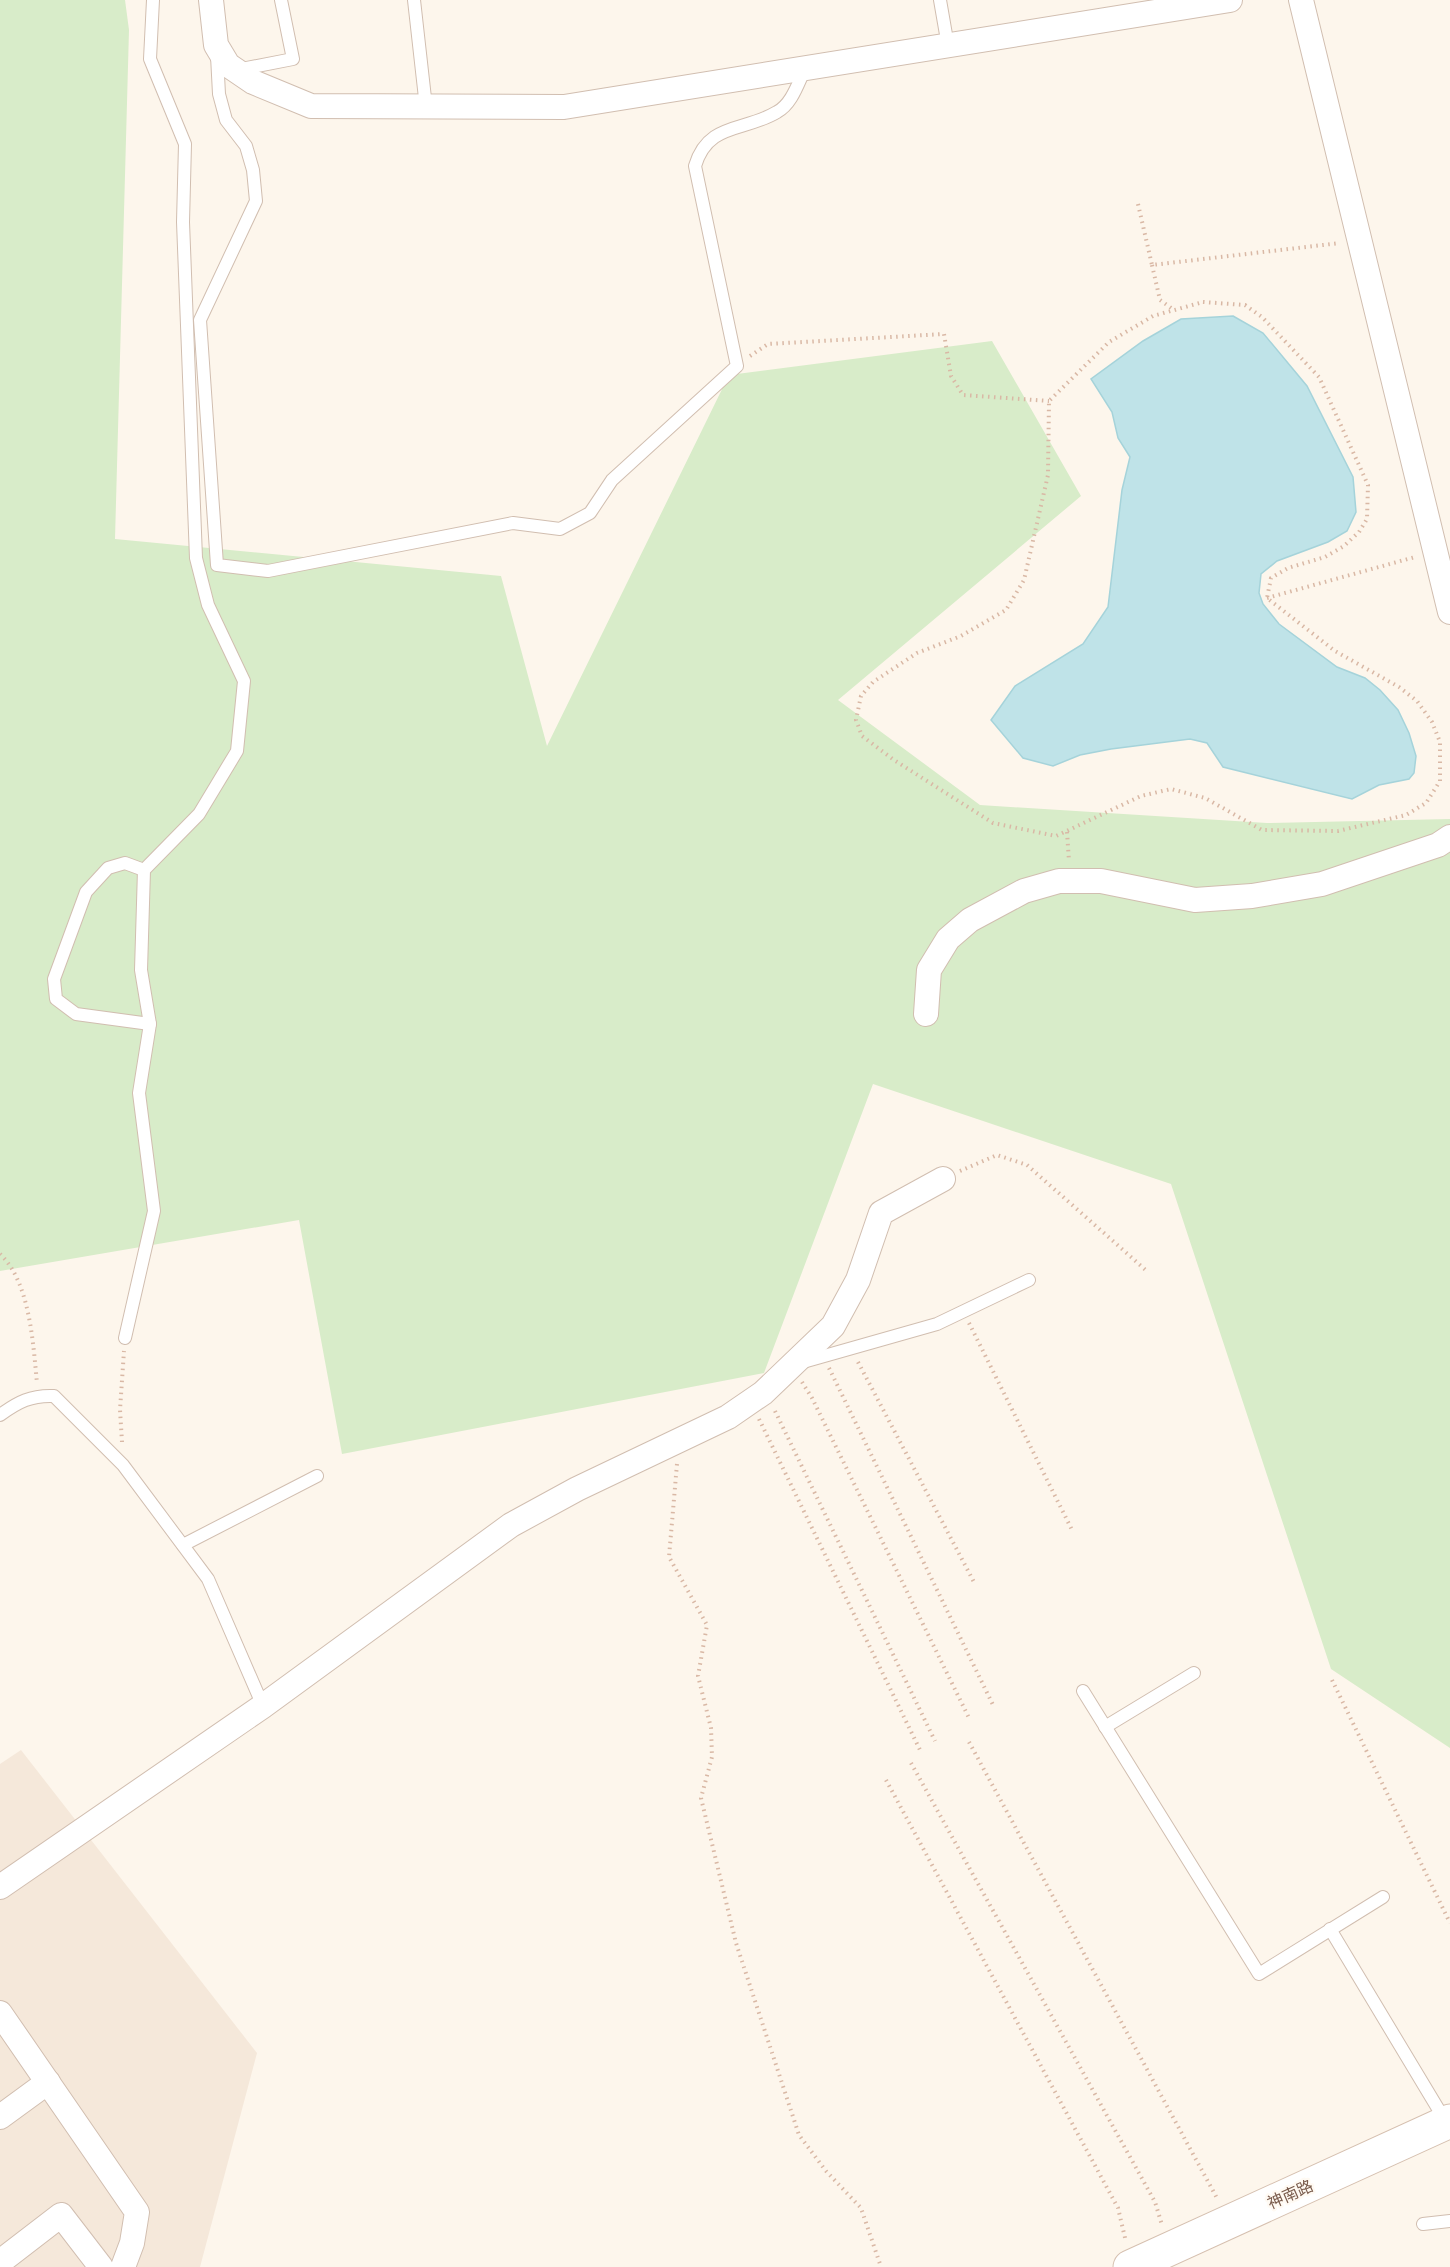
<svg xmlns="http://www.w3.org/2000/svg" width="1450" height="2267" font-family="'Alegreya Sans','Noto Sans SC',sans-serif">
	<style>
		.residential { fill: #f5e8da }
		.green { fill: #d8ecc9 }
		.water { fill: #bfe3e8; stroke: #a5d3da; stroke-width: 1.5 }
		.lines { fill: none; stroke-linecap: round; stroke-linejoin: round }
		.lane-casing { stroke: #d1beb0; stroke-width: 14 }
		.street-casing { stroke: #d1beb0; stroke-width: 26 }
		.secondary-casing { stroke: #d6c0b0; stroke-width: 35 }
		.path { stroke: #d9b8a5; stroke-width: 4; stroke-dasharray: 1.5 4.5; stroke-linecap: butt }
		.lane { stroke: #fff; stroke-width: 12 }
		.street { stroke: #fff; stroke-width: 24 }
		.secondary { stroke: #fff; stroke-width: 33 }
		.labels { text-anchor: middle; stroke-width: 4.5; stroke-linejoin: round; paint-order: stroke }
		.street-label { font-size: 16px; fill: #7a5c4d; stroke: #fffaf3 }
	</style>
	<rect width="100%" height="100%" fill="#fdf6ec"/>
	<!-- residential -->
	<polygon class="residential" points="21,1750 257,2053 200,2267 0,2267 0,1764"/>
	<!-- green -->
	<polygon class="green" points="0,0 125,0 129,30 115,539 501,576 547,746 729,375 992,341 1081,496 838,700 980,805 1267,823 1450,819 1450,1748 1331,1669 1171,1184 873,1084 764,1373 342,1454 299,1220 0,1271"/>
	<!-- water -->
	<polygon class="water" points="1233,316 1263,333 1307,386 1353,477 1356,512 1347,531 1328,542 1277,561 1261,574 1259,593 1263,604 1279,624 1337,667 1365,678 1380,690 1398,710 1409,733 1416,756 1414,773 1409,779 1379,785 1352,799 1223,767 1207,743 1190,739 1111,749 1080,755 1053,766 1023,758 991,720 1015,686 1083,644 1108,607 1122,490 1130,457 1118,438 1112,412 1091,379 1143,341 1181,319"/>
	<g class="lines">
		<!-- lane casing -->
		<g class="lane-casing">
			<g id="lane">
				<polyline points="414,0 426,107"/>
				<polyline points="940,0 948,46"/>
				<path d="M 217,56 L 219,94 L 226,120 L 246,146 L 253,170 L 256,201 L 200,320 L 217,565 L 268,571 L 513,523 L 560,529 L 590,513 L 612,480 L 737,366 L 695,166 C 708,122 744,132 777,112 C 792,104 798,83 805,69"/>
				<polyline points="236,70 293,59 281,0"/>
				<polyline points="144,870 125,863 108,868 86,892 54,979 56,999 76,1014 150,1024"/>
				<polyline points="125,1338 154,1211 139,1093 150,1024 141,970 144,870 199,814 237,751 244,681 208,605 196,558 183,222 185,144 150,59 153,0"/>
				<polyline points="803,1362 937,1324 1029,1280"/>
				<path d="M 0,1415 C 18,1402 31,1395 54,1396 L 123,1465 L 208,1579 L 263,1706"/>
				<polyline points="183,1545 317,1476"/>
				<polyline points="1083,1691 1259,1974 1383,1897"/>
				<polyline points="1105,1727 1194,1673"/>
				<polyline points="1330,1929 1446,2122"/>
				<polyline points="1423,2224 1450,2221"/>
			</g>
		</g>
		<!-- street casing -->
		<g class="street-casing">
			<g id="street">
				<polyline points="211,0 216,45 228,65 253,82 311,106 564,107 1230,0"/>
				<polyline points="1301,0 1450,612"/>
				<polyline points="926,1014 929,970 948,939 970,920 1024,891 1059,881 1101,881 1195,900 1252,896 1322,884 1438,845 1450,837"/>
				<polyline points="0,1887 263,1706 511,1525 577,1489 728,1417 763,1393 833,1326 858,1280 881,1213 943,1179"/>
				<polyline points="0,2013 137,2212 132,2243 123,2267"/>
				<polyline points="0,2117 48,2082"/>
				<polyline points="0,2262 61,2215 101,2267"/>
			</g>
		</g>
		<!-- secondary casing -->
		<g class="secondary-casing">
			<polyline id="secondary" points="1130,2267 1450,2121"/>
		</g>
		<!-- path -->
		<g class="path">
			<polyline points="1138,204 1152,265 1340,243"/>
			<polyline points="1152,265 1160,300 1174,310"/>
			<polygon points="1203,302 1245,305 1262,317 1319,377 1368,485 1367,519 1359,532 1344,546 1325,557 1288,568 1271,578 1267,598 1335,651 1399,687 1417,701 1432,722 1440,742 1440,781 1426,803 1406,815 1338,831 1262,830 1205,798 1171,789 1141,796 1056,836 993,823 894,760 862,736 856,720 861,696 873,682 917,653 961,636 1006,610 1024,580 1048,475 1049,401 1109,342 1153,316"/>
			<polyline points="750,356 768,344 944,334 951,376 963,395 1049,401"/>
			<polyline points="1267,598 1415,557"/>
			<polyline points="1067,832 1069,861"/>
			<polyline points="960,1171 997,1155 1027,1165 1148,1272"/>
			<path d="M 0,1254 C 30,1282 33,1343 37,1383"/>
			<polyline points="969,1323 1072,1530"/>
			<polyline points="858,1362 975,1584"/>
			<polyline points="829,1368 994,1707"/>
			<polyline points="802,1382 812,1398 970,1720"/>
			<polyline points="775,1411 935,1741"/>
			<polyline points="759,1419 920,1750"/>
			<polyline points="122,1442 120,1410 124,1351"/>
			<polyline points="677,1464 669,1557 707,1625 698,1676 711,1728 712,1757 701,1798 736,1943 799,2135 826,2171 861,2208 881,2267"/>
			<polyline points="1332,1680 1450,1923"/>
			<polyline points="969,1742 1218,2200"/>
			<polyline points="911,1763 1155,2202 1162,2225"/>
			<polyline points="886,1780 1118,2208 1126,2242"/>
		</g>
		<!-- lane -->
		<use href="#lane" class="lane"/>
		<!-- street -->
		<use href="#street" class="street"/>
		<!-- secondary -->
		<use href="#secondary" class="secondary"/>
	</g>
	<g class="labels">
		<!-- street labels -->
		<g class="street-label">
			<text transform="translate(1290 2194) rotate(-24)" y="6">神南路</text>
		</g>
	</g>
</svg>
